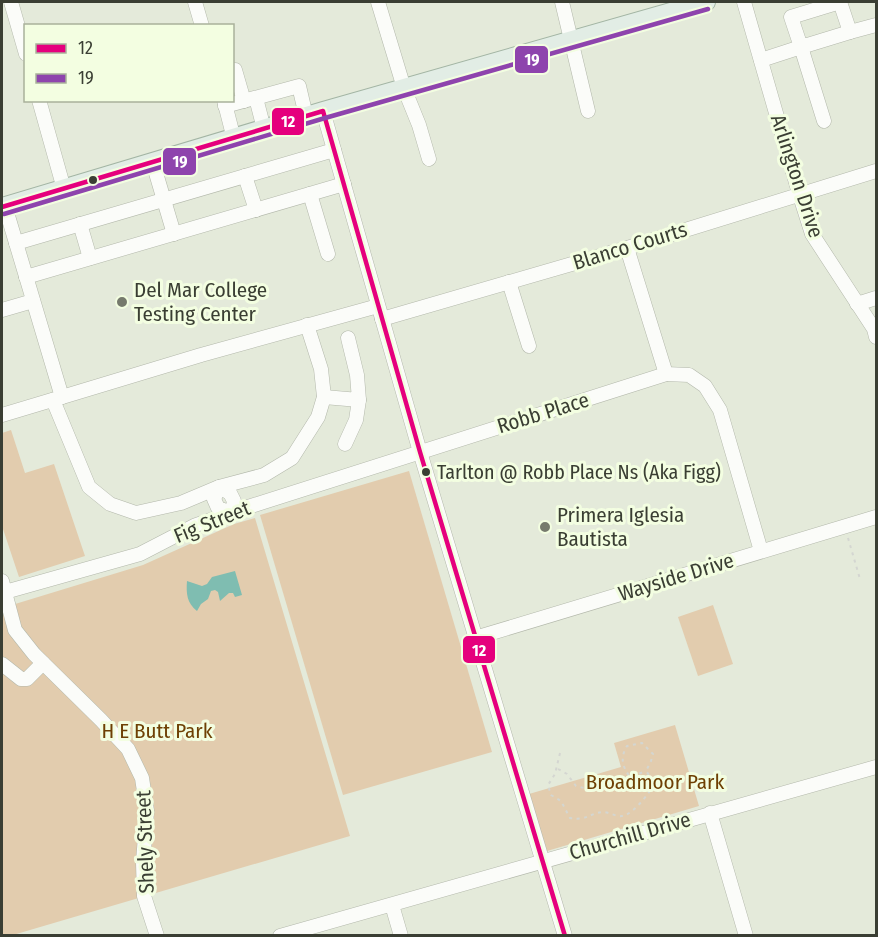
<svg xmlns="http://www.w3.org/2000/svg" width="878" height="937" font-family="'Fira Sans Condensed',sans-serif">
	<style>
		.green { fill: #e2ccae }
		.water { fill: #7fbdb1 }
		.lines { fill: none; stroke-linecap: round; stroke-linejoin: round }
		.minor-casing { stroke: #b3b8ab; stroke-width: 15 }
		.major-casing { stroke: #a3b5a4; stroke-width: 20 }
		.path { stroke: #d4d6d1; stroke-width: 2; stroke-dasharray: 3 4.5; stroke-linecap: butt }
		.minor { stroke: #fbfcf9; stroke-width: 14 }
		.major { stroke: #e2ede5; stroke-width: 18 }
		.bus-1-casing { stroke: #f3fee1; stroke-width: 9 }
		.bus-2-casing { stroke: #f3fee1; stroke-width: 9 }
		.bus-1 { stroke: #e5007d; stroke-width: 4.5 }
		.bus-2 { stroke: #8e44ad; stroke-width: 4.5 }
		.bus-dot { fill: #3a3e33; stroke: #f3fee1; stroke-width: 2 }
		.poi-dot { fill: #767a6d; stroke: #f3fee1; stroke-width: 2 }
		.labels { text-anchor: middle; stroke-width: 6; stroke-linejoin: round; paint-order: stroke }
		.bus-label { font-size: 20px; fill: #3a3e33; stroke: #f3fee1; text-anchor: start }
		.street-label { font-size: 21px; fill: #3a3e33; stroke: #f3fee1 }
		.poi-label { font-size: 21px; fill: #3a3e33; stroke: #f3fee1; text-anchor: start }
		.park-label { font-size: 21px; fill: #6e4004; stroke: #f3fee1 }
		.line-badge { stroke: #f3fee1; stroke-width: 2 }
		.badge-label { font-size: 16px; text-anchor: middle; font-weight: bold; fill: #fff }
	</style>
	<rect width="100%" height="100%" fill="#e4eada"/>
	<!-- green -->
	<g class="green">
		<polygon points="11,430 25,473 54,464 85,556 19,577 2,526 2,433"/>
		<polygon points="409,471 492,752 343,795 260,515"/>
		<polygon points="255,518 350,836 13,935 2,935 2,608 143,565 234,524"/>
		<polygon points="713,605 733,664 698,676 678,617"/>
		<polygon points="675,725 699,806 547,851 529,794 621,767 614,743"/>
	</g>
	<!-- water -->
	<path class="water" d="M 235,571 L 242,595 L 235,597 L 233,593 L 229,593 L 220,601 L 218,592 L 215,590 L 211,591 L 208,599 L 201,604 L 197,611 C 187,603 186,594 187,581 L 202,586 L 207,584 L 212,577 Z"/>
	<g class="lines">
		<!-- minor casing -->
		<g class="minor-casing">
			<g id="minor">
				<polyline points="11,2 26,54"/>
				<polyline points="195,2 202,26"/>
				<polyline points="378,2 404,88 419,125 429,159"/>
				<polyline points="562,2 588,111"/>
				<polyline points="744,2 799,193 812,234 874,329 876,337"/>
				<polyline points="840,2 791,17 801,47 850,32 840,2"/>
				<polyline points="850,32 876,25"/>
				<polyline points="761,60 801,47 824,121"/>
				<polyline points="232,70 235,70 244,101"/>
				<polyline points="256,98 264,129"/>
				<polyline points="39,100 64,189"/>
				<polyline points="224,100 234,139"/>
				<polyline points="225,106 299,86 306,116"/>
				<polyline points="323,111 420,452 565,936"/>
				<polyline points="153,163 174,234"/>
				<polyline points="245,176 256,210"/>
				<polyline points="310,194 328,254"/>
				<polyline points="80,224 90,258"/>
				<polyline points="16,243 334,150"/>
				<polyline points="627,248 666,374 689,375 705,386 720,410 761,551"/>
				<polyline points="26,277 344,184"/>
				<polyline points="509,282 529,346"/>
				<polyline points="857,304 876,298"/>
				<polyline points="2,310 33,301"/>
				<polyline points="382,319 627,248 876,171"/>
				<polyline points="62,397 201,355 378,306"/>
				<polyline points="324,397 359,400 357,375 348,338"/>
				<polyline points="53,400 89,487 110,504 136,513 181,503 219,487 264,475 292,458 318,417 324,397 321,369 307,325"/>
				<polyline points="2,415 62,397 5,206"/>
				<polyline points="345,444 356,420 359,400"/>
				<polygon points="219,487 230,493 234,501 232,513 218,508 214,499"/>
				<polyline points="2,581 15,630 34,654 101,720 128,749 142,778 147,811 143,862 144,896 157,936"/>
				<polyline points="5,592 140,554 196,525 248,507 666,374"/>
				<polyline points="475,638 876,517"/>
				<polyline points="2,664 21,679 27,679 43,663"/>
				<polyline points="710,813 746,936"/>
				<polyline points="392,905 401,936"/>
				<polyline points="280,936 876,767"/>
			</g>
		</g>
		<!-- major casing -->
		<g class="major-casing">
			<polyline id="major" points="2,207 323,111 706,2"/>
		</g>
		<!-- path -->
		<g class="path">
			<polyline points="848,538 860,579"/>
			<path d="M 560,753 L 555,774 L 548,785 L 551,795 L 561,801 L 570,818 C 588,821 589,813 603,812 C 609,812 616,817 622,816 C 633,815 650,792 655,783 L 646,771 L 651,761 L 653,754 L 642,743 L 627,746 C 620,758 622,766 630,777 L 646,771"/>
			<polyline points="558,769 567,774 576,786 584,788 597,785 618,788 630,777"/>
		</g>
		<!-- minor -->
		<use href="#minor" class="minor"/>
		<!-- major -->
		<use href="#major" class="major"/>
		<!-- bus-1 casing -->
		<g class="bus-1-casing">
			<polyline id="bus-1" points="2,207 323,111 420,452 565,936"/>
		</g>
		<!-- bus-2 casing -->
		<g class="bus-2-casing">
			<polyline id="bus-2" points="4,214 325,118 708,9"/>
		</g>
		<!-- bus-1 -->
		<use href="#bus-1" class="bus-1"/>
		<!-- bus-2 -->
		<use href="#bus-2" class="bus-2"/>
	</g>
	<!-- markers -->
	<g class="bus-dot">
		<circle cx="93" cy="180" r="5"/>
		<circle cx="426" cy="472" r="5"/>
	</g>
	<g class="poi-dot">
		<circle cx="122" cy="302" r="6"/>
		<circle cx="545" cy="527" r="6"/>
	</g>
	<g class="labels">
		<!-- bus labels -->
		<g class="bus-label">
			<text x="437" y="479">Tarlton @ Robb Place Ns (Aka Figg)</text>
		</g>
		<!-- street labels -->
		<g class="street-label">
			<text transform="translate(797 176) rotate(72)" y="7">Arlington Drive</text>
			<text transform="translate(630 246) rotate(-17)" y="7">Blanco Courts</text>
			<text transform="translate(543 413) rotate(-17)" y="7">Robb Place</text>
			<text transform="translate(212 522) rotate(-22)" y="7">Fig Street</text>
			<text transform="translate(676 577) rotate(-17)" y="7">Wayside Drive</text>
			<text transform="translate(630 836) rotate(-16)" y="7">Churchill Drive</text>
			<text transform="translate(145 842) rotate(-92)" y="7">Shely Street</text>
		</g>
		<!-- poi labels -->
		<g class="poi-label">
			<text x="134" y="297">Del Mar College<tspan x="134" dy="24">Testing Center</tspan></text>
			<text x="557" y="522">Primera Iglesia<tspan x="557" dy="24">Bautista</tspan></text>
		</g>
		<!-- park labels -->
		<g class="park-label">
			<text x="157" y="738">H E Butt Park</text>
			<text x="655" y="789">Broadmoor Park</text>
		</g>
	</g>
	<g class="line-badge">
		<rect x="514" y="45" width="35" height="29" rx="6" fill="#8e44ad"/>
		<rect x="271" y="107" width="34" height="29" rx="6" fill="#e5007d"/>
		<rect x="162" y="147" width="35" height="29" rx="6" fill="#8e44ad"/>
		<rect x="462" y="635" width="34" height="29" rx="6" fill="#e5007d"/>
	</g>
	<g class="badge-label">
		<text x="532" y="65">19</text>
		<text x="288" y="127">12</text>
		<text x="180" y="167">19</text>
		<text x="479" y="656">12</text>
	</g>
	<!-- border -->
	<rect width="878" height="937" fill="none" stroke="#3a3e33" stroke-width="6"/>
	<!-- legend -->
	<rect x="24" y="24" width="210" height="78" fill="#f3fee1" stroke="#a9b19b" stroke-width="1.5"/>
	<rect x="36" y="44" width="30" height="9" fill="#e5007d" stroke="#a9b19b" stroke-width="1.5"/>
	<text x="78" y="54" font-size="18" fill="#3a3e33">12</text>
	<rect x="36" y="74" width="30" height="9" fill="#8e44ad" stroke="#a9b19b" stroke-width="1.5"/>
	<text x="78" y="84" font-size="18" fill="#3a3e33">19</text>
</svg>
